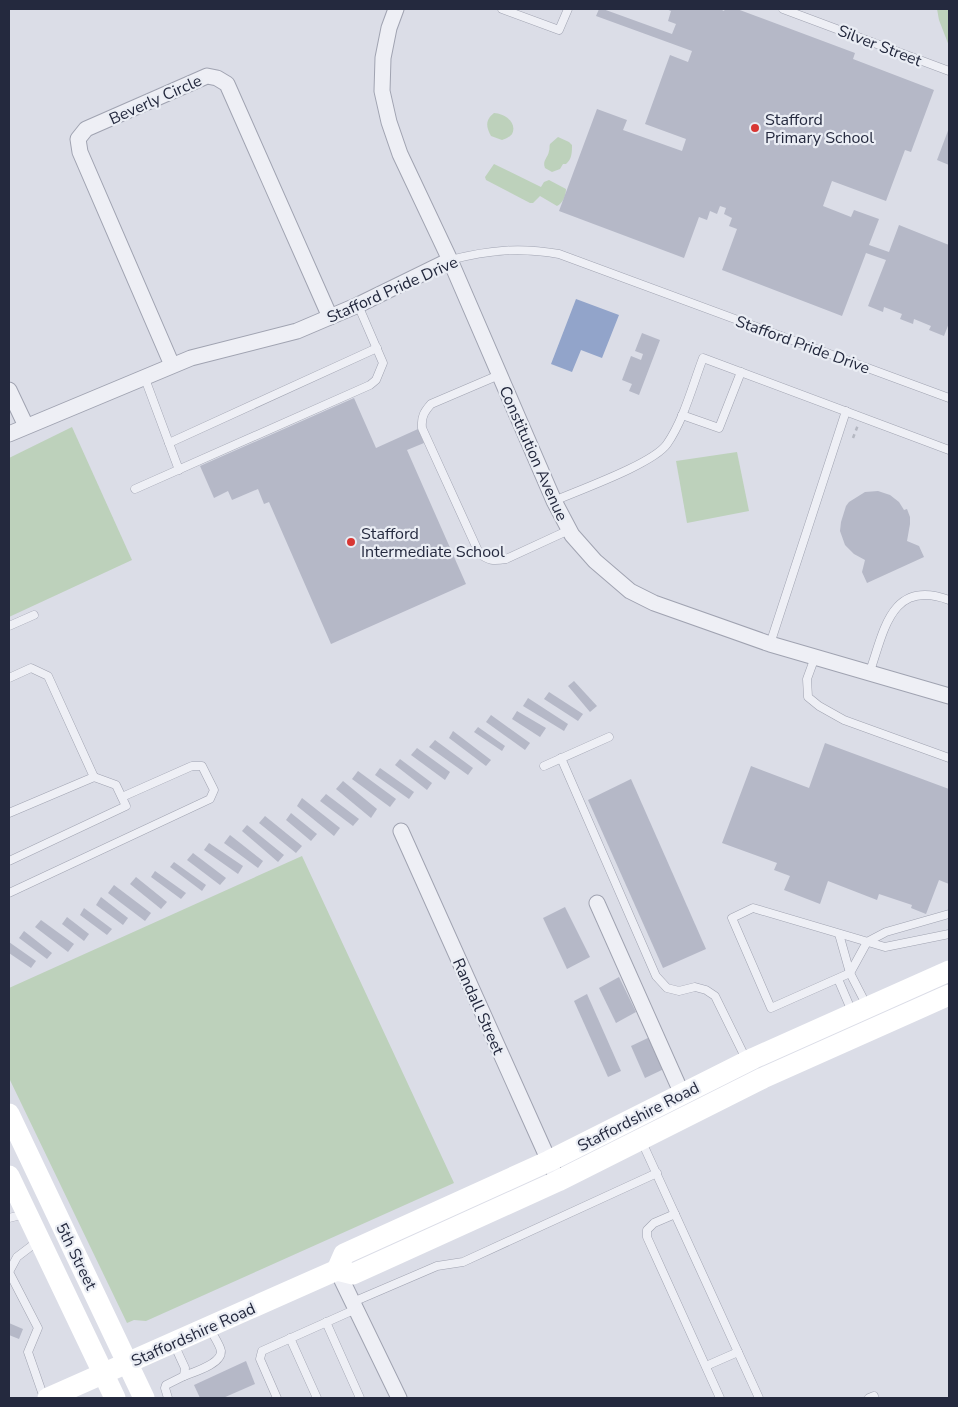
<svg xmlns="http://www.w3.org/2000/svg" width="958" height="1407" font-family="'Nunito Sans',sans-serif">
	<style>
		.green { fill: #bdd1bb }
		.water { fill: #92a4ca }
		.building { fill: #b5b8c7 }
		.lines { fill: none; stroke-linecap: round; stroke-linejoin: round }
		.lane-casing { stroke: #a0a3b1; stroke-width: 9 }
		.street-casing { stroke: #a0a3b1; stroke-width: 17 }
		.path { stroke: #b5b8c2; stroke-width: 2.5; stroke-dasharray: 4 4; stroke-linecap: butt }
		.lane { stroke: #eeeff5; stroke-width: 8 }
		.street { stroke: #eeeff5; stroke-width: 15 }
		.secondary { stroke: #fff; stroke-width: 21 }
		.poi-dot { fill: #d83633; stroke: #eaedf4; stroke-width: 2 }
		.labels { text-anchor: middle; stroke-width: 4.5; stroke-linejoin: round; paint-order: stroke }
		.street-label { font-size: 16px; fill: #24293e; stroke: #eaedf4 }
		.poi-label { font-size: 16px; fill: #24293e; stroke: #eaedf4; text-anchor: start }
	</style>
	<rect width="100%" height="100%" fill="#dbdde7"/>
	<!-- green -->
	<g class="green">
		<polygon points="937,9 949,9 949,46 939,20"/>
		<path d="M 494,113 C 503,113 518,122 512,134 C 510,137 505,139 502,140 L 491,136 C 486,127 485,120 494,113 Z"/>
		<path d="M 558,137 L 569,142 L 572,145 C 572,152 572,159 566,164 L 563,164 L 560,169 L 552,172 L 545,168 C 542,160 548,158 549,151 C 550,149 549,146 550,144 Z"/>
		<path d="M 494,164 L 541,187 L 544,182 L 549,180 L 566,189 C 566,195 563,203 557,206 L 540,196 L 533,203 L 530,203 L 486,180 L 485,177 Z"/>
		<polygon points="72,427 132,560 9,617 9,458"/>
		<polygon points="737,452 749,511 687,523 676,461"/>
		<polygon points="302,856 454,1183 146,1321 134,1320 127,1323 9,1078 9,988"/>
	</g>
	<!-- water -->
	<polygon class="water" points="576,299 619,315 602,358 581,350 572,372 551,364"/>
	<!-- building -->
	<g class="building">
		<polygon points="599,9 603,9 672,34 676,24 668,21 671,11 666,9 720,9 724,11 725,9 737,9 855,53 853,59 934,90 911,152 905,150 886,201 832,181 823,206 851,217 854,210 879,219 869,245 889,252 899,225 949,245 949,323 944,336 929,330 931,326 914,319 913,324 900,319 902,314 884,307 883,312 868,306 886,260 866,253 842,316 722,270 737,229 729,226 732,218 724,214 726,208 720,206 717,214 710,211 707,220 699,217 684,258 559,211 597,109 627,120 623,130 682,151 686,139 645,124 670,55 688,62 692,51 596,16"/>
		<polygon points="949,128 949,165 937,160"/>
		<polygon points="642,333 660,340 639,395 629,391 632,384 622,380 631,356 641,360 643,354 635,351"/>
		<polygon points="354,398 376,448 418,429 424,443 407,450 466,584 331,644 269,502 264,504 258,489 232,500 228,491 214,498 200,466"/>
		<polygon points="878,491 890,495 899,502 904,510 907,509 910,517 910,524 907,541 919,546 924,557 867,583 862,572 865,560 854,554 845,545 840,531 841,522 846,506 849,502 865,492"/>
		<polygon points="574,681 597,706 590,712 568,686"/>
		<polygon points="549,692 583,714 578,721 544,699"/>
		<polygon points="528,698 568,724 564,731 523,706"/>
		<polygon points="517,711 546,728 540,737 512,719"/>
		<polygon points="491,715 530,743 525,750 486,722"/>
		<polygon points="478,727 505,746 502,751 474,732"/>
		<polygon points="453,731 491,760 486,766 449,738"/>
		<polygon points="435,740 473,768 468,775 429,747"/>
		<polygon points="825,743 949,789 949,884 939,880 926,914 911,908 912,905 879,894 877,900 828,881 820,904 784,890 790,876 774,870 777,863 722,843 751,766 809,788"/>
		<polygon points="417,748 450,772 445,780 411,755"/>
		<polygon points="400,759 432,783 427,790 395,765"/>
		<polygon points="380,768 414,792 409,799 375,775"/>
		<polygon points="358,771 396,799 390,807 352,779"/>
		<polygon points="631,779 706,949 663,968 588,800"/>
		<polygon points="343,781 377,809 371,818 336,789"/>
		<polygon points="326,794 359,819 353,826 320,801"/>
		<polygon points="302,798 340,828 334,836 297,806"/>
		<polygon points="291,813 317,834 311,841 286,820"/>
		<polygon points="265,816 302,846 296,853 259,823"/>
		<polygon points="247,825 284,855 278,862 242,831"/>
		<polygon points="230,835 263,861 258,868 224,843"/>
		<polygon points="209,843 243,866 238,874 204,850"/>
		<polygon points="193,853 226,878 220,885 187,860"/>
		<polygon points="174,862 206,885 202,891 170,867"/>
		<polygon points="155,871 186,893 181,899 151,877"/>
		<polygon points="136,877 167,902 161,909 130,884"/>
		<polygon points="114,885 151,913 145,921 108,893"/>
		<polygon points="101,897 128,918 123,925 96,905"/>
		<polygon points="565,907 590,957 567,969 543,918"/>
		<polygon points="84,908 112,929 107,935 80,915"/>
		<polygon points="67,917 89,934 84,941 62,924"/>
		<polygon points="41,920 74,944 68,952 35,927"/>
		<polygon points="24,931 52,953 47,959 19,938"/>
		<polygon points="9,942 36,961 31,968 9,953"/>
		<polygon points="619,977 636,1012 616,1023 599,988"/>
		<polygon points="587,994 621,1071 608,1077 574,1001"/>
		<polygon points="650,1037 664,1069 645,1078 631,1046"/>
		<polygon points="9,1323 23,1329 19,1339 9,1335"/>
		<polygon points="246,1361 255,1384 223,1398 200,1398 194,1385"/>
	</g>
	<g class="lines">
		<!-- lane casing -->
		<g class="lane-casing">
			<g id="lane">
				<polyline points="502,9 559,30 568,9"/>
				<polyline points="783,9 949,71"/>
				<path d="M 450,260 C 489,250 520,247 559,254 L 949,398"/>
				<path d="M 499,375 L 431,404 C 424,412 421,417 422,428 L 479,553 C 488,561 494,561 506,559 L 569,530"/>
				<polyline points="144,376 179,470"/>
				<polyline points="682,415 719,428 741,372"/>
				<polyline points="169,443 377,348"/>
				<polyline points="135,489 370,385 376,380 383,363 358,305"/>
				<path d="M 554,501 C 579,490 653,464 667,444 C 684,419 692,387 703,358 L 949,450"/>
				<polyline points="9,626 34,615"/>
				<polyline points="770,644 846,411"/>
				<polyline points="815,657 807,679 808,697 819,706 844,720 949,758"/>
				<path d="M 869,674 C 884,632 890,578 949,600"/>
				<polyline points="9,678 31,668 48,676 94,777 9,813"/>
				<polyline points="561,758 656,976 667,988 679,991 695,987 706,990 715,996 746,1059"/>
				<polyline points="544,766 609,737"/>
				<polyline points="9,861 126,806 116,785 94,777"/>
				<polyline points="9,893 210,799 214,790 202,766 192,766 122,797"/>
				<polyline points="949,914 886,932 867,942 850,973 771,1008 732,918 753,908 885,947 949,934"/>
				<polyline points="839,934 850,973 867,1006"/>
				<polyline points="838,979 853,1014"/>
				<polyline points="642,1142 759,1398"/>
				<polyline points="675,1214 654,1223 647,1230 647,1237 720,1398"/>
				<polyline points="9,1218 25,1214"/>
				<polyline points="38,1241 17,1257 9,1272 38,1328 28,1352 44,1398"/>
				<polyline points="353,1302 437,1266 463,1262 657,1173"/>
				<polyline points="326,1322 360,1398"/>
				<polyline points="290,1338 317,1398"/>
				<polyline points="706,1366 738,1352"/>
				<path d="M 184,1376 C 194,1372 222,1364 221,1351 C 220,1345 213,1335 210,1329"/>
				<polyline points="168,1398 165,1388 166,1385 184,1376 185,1368 174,1344"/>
				<polyline points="277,1398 260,1359 262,1351 356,1309"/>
				<polyline points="869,1398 874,1396"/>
			</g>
		</g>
		<!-- street casing -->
		<g class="street-casing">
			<g id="street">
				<polyline points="396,9 389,28 383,58 382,91 389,122 400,154 450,260 554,501 572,535 595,561 630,591 654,603 770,644 949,696"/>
				<polyline points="172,365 80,152 78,139 86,129 207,76 217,78 227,84 330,317"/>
				<polyline points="9,390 26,426"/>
				<polyline points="9,434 191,358 297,331 358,305 450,260"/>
				<polyline points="401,831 553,1170"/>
				<polyline points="597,903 682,1094"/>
				<polyline points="337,1270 399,1398"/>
			</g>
		</g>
		<!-- path -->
		<polyline class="path" points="853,438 858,425"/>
		<!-- lane -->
		<use href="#lane" class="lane"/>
		<!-- street -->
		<use href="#street" class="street"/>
		<!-- secondary -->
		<g class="secondary">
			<polyline points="9,1114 144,1398"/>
			<polyline points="9,1176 115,1398"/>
			<polyline points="337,1270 344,1254 549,1161 754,1058 949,971"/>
			<polyline points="48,1398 337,1270 353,1274 558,1181 763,1078 949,995"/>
		</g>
	</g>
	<!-- markers -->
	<g class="poi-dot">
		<circle cx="755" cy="128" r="5"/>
		<circle cx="351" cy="542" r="5"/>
	</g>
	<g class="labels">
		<!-- street labels -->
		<g class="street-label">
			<text transform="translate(880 45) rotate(21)" y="6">Silver Street</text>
			<text transform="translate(155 99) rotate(-24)" y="6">Beverly Circle</text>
			<text transform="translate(392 289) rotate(-24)" y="6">Stafford Pride Drive</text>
			<text transform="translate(803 344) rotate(20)" y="6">Stafford Pride Drive</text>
			<text transform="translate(534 453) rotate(66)" y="6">Constitution Avenue</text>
			<text transform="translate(479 1006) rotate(66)" y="6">Randall Street</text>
			<text transform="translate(638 1116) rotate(-27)" y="6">Staffordshire Road</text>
			<text transform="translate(77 1256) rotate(64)" y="6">5th Street</text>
			<text transform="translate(193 1334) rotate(-24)" y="6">Staffordshire Road</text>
		</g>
		<!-- poi labels -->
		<g class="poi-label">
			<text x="765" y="125">Stafford<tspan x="765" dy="18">Primary School</tspan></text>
			<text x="361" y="539">Stafford<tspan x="361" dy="18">Intermediate School</tspan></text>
		</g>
	</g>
	<!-- border -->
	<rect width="958" height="1407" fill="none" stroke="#24293e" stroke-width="20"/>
</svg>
